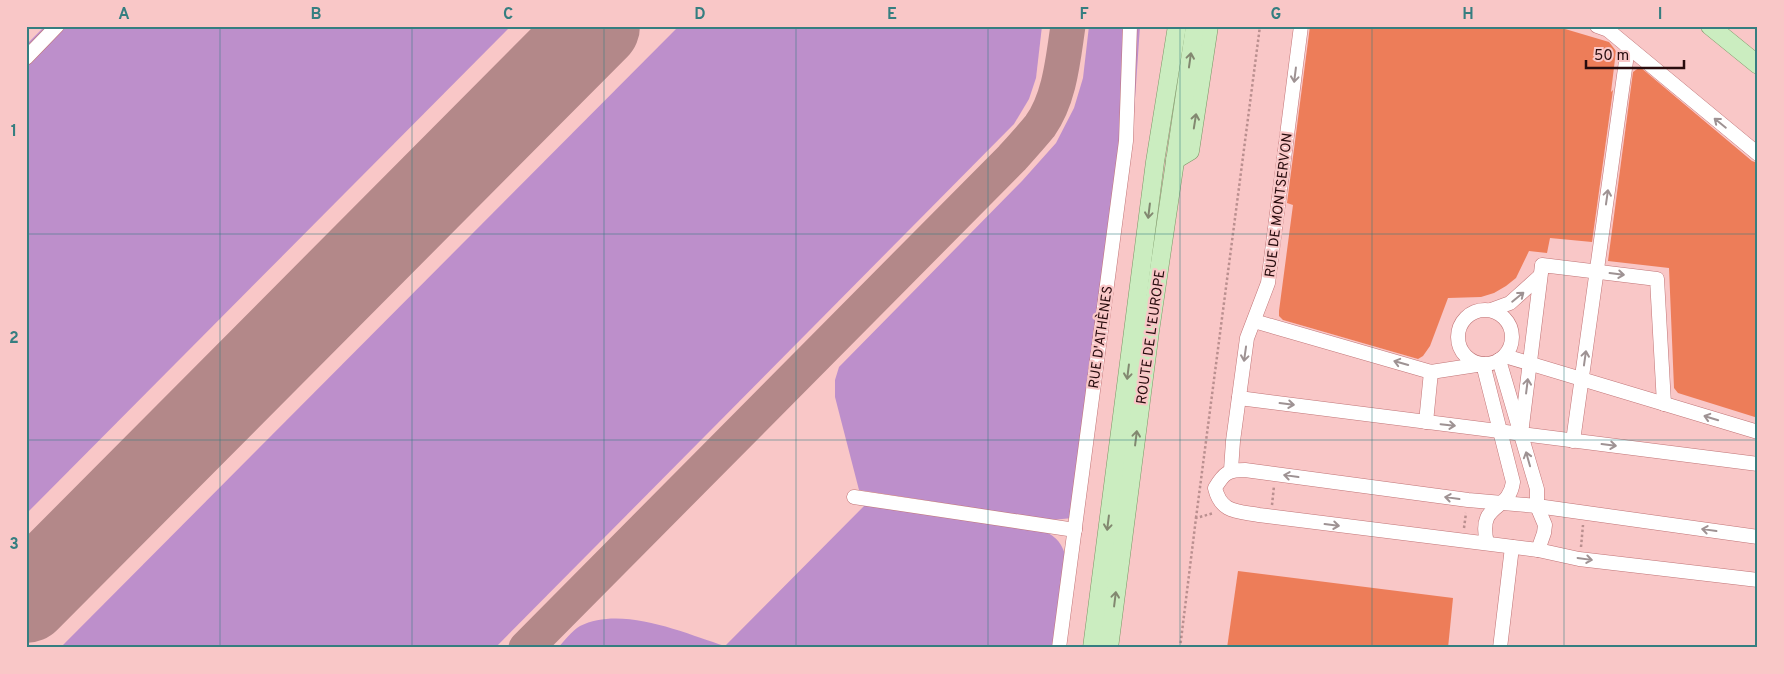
<svg xmlns="http://www.w3.org/2000/svg" width="1784" height="674" font-family="Overpass,sans-serif">
	<style>
		.green { fill: #bd8fcb }
		.lines { fill: none; stroke-linecap: round; stroke-linejoin: round }
		.taxiway { stroke: #b38889; stroke-width: 35 }
		.runway { stroke: #b38889; stroke-width: 88 }
		.building { fill: #ed7d59 }
		.minor-casing { stroke: #c07476; stroke-width: 15 }
		.major-casing { stroke: #7b9666; stroke-width: 19 }
		.path { stroke: #ba8f8f; stroke-width: 2.5; stroke-dasharray: 2.5 2.5; stroke-linecap: butt }
		.minor { stroke: #fff; stroke-width: 14 }
		.major { stroke: #cbedc0; stroke-width: 18 }
		.oneway { stroke: #828870 }
		.oneway2 { stroke: #9e9293 }
		.grid { fill: none; stroke: #357e80; stroke-width: 1; stroke-opacity: 0.55 }
		.labels { text-anchor: middle; stroke-width: 4.5; stroke-linejoin: round; paint-order: stroke }
		.street-label { font-size: 14px; fill: #280c0e; stroke: #f9c7c7 }
		.neatline { fill: none; stroke: #357e80; stroke-width: 2 }
		.grid-label { font-size: 16px; text-anchor: middle; font-weight: bold; fill: #357e80 }
	</style>
	<rect width="100%" height="100%" fill="#f9c7c7"/>
	<!-- green -->
	<g class="green">
		<polygon points="45,26 511,26 26,514 26,45"/>
		<polygon points="679,26 1042,26 1036,78 1029,99 1014,124 495,648 60,648"/>
		<polygon points="1089,26 1140,26 1132,143 1083,517 1052,520 859,490 835,397 835,380 839,367 1022,181 1056,143 1074,108 1083,78"/>
		<path d="M 867,503 L 1041,529 C 1056,537 1061,541 1066,557 L 1055,648 L 558,648 C 564,641 572,631 580,626 C 622,605 684,633 725,646 Z"/>
	</g>
	<g class="lines">
		<!-- taxiway -->
		<path class="taxiway" d="M 526,648 L 1012,158 C 1021,148 1031,137 1040,126 C 1060,98 1063,59 1068,26"/>
		<!-- runway -->
		<polyline class="runway" points="26,599 596,26"/>
	</g>
	<!-- building -->
	<g class="building">
		<polygon points="1310,26 1555,26 1609,42 1616,51 1611,92 1613,90 1592,242 1550,238 1547,253 1529,251 1516,278 1506,286 1494,293 1481,297 1448,298 1430,346 1423,356 1418,359 1283,320 1279,316 1279,311 1293,205 1287,203"/>
		<polygon points="1640,67 1752,161 1758,163 1758,418 1678,393 1674,388 1669,268 1608,261 1633,72"/>
		<polygon points="1238,571 1453,598 1448,648 1227,648"/>
	</g>
	<g class="lines">
		<!-- minor casing -->
		<g class="minor-casing">
			<g id="minor">
				<polyline points="1597,26 1608,30 1758,154"/>
				<polyline points="26,58 57,26"/>
				<polyline points="1491,310 1510,303 1540,276"/>
				<circle cx="1485" cy="337" r="27"/>
				<path d="M 1254,321 L 1431,372 L 1483,364 L 1513,482 C 1509,513 1477,501 1487,543"/>
				<polyline points="1505,356 1758,432"/>
				<polyline points="1499,360 1537,489 1537,506 1545,525 1544,533 1538,550"/>
				<polyline points="1239,398 1758,464"/>
				<polyline points="1426,422 1431,372"/>
				<polyline points="1521,434 1542,265 1657,279 1664,404"/>
				<polyline points="1573,441 1628,47"/>
				<polyline points="1231,470 1233,441 1247,338 1268,283 1301,26"/>
				<polyline points="854,497 1075,530"/>
				<path d="M 1758,537 L 1537,506 L 1468,500 L 1245,470 C 1228,470 1224,473 1215,488 C 1221,513 1237,511 1259,515 L 1538,550 L 1579,559 L 1758,580"/>
				<polyline points="1059,648 1126,141 1130,26"/>
				<polyline points="1500,648 1512,547"/>
			</g>
		</g>
		<!-- major casing -->
		<g class="major-casing">
			<g id="major">
				<polyline points="1710,26 1758,65"/>
				<polyline points="1175,160 1190,151 1209,26"/>
				<polyline points="1092,648 1155,162 1177,26"/>
				<polyline points="1109,648 1150,331 1195,26"/>
			</g>
		</g>
		<!-- path -->
		<g class="path">
			<polyline points="1272,505 1274,486"/>
			<polyline points="1196,518 1260,26"/>
			<polyline points="1464,528 1466,513"/>
			<polyline points="1581,547 1583,525"/>
			<polyline points="1180,648 1196,518 1214,513"/>
		</g>
		<!-- minor -->
		<use href="#minor" class="minor"/>
		<!-- major -->
		<use href="#major" class="major"/>
	</g>
	<!-- one-way arrows -->
	<defs><path id="oneway-shaft" d="M-6 0H5M1.5-3L5.5 0L1.5 3" fill="none" stroke-width="1.6" stroke-linecap="round" stroke-linejoin="round" transform="scale(1.25)"/></defs>
	<g class="oneway">
		<use href="#oneway-shaft" transform="translate(1190 60) rotate(-82)"/>
		<use href="#oneway-shaft" transform="translate(1195 121) rotate(-81)"/>
		<use href="#oneway-shaft" transform="translate(1149 211) rotate(97)"/>
		<use href="#oneway-shaft" transform="translate(1128 372) rotate(97)"/>
		<use href="#oneway-shaft" transform="translate(1136 438) rotate(-83)"/>
		<use href="#oneway-shaft" transform="translate(1108 523) rotate(97)"/>
		<use href="#oneway-shaft" transform="translate(1115 599) rotate(-83)"/>
	</g>
	<g class="oneway2">
		<use href="#oneway-shaft" transform="translate(1295 75) rotate(97)"/>
		<use href="#oneway-shaft" transform="translate(1720 123) rotate(-141)"/>
		<use href="#oneway-shaft" transform="translate(1607 197) rotate(-82)"/>
		<use href="#oneway-shaft" transform="translate(1617 274) rotate(7)"/>
		<use href="#oneway-shaft" transform="translate(1518 297) rotate(-39)"/>
		<use href="#oneway-shaft" transform="translate(1245 354) rotate(98)"/>
		<use href="#oneway-shaft" transform="translate(1585 358) rotate(-82)"/>
		<use href="#oneway-shaft" transform="translate(1401 363) rotate(-164)"/>
		<use href="#oneway-shaft" transform="translate(1527 386) rotate(-83)"/>
		<use href="#oneway-shaft" transform="translate(1287 404) rotate(7)"/>
		<use href="#oneway-shaft" transform="translate(1711 418) rotate(-163)"/>
		<use href="#oneway-shaft" transform="translate(1448 425) rotate(6)"/>
		<use href="#oneway-shaft" transform="translate(1609 445) rotate(7)"/>
		<use href="#oneway-shaft" transform="translate(1528 459) rotate(-106)"/>
		<use href="#oneway-shaft" transform="translate(1291 476) rotate(-172)"/>
		<use href="#oneway-shaft" transform="translate(1452 498) rotate(-172)"/>
		<use href="#oneway-shaft" transform="translate(1332 525) rotate(7)"/>
		<use href="#oneway-shaft" transform="translate(1709 530) rotate(-172)"/>
		<use href="#oneway-shaft" transform="translate(1585 559) rotate(8)"/>
	</g>
	<!-- grid -->
	<path class="grid" d="M 220,26 L 220,648M 412,26 L 412,648M 604,26 L 604,648M 796,26 L 796,648M 988,26 L 988,648M 1180,26 L 1180,648M 1372,26 L 1372,648M 1564,26 L 1564,648M 26,234 L 1758,234M 26,440 L 1758,440"/>
	<g class="labels">
		<!-- street labels -->
		<g class="street-label">
			<text transform="translate(1278 205) rotate(-83)" y="5">RUE DE MONTSERVON</text>
			<text transform="translate(1100 337) rotate(-82)" y="5">RUE D'ATHÈNES</text>
			<text transform="translate(1150 337) rotate(-82)" y="5">ROUTE DE L'EUROPE</text>
		</g>
	</g>
	<!-- border -->
	<rect width="1784" height="674" fill="none" stroke="#f9c7c7" stroke-width="55"/>
	<!-- scale -->
	<path d="M1586 60v8h98v-8" fill="none" stroke="#280c0e" stroke-width="2.5"/>
	<text x="1594" y="60" font-size="15" fill="#280c0e" stroke="#f9c7c7" stroke-width="4" paint-order="stroke">50 m</text>
	<rect x="28" y="28" width="1728" height="618" class="neatline"/>
	<g class="grid-label">
		<text x="124" y="19">A</text>
		<text x="316" y="19">B</text>
		<text x="508" y="19">C</text>
		<text x="700" y="19">D</text>
		<text x="892" y="19">E</text>
		<text x="1084" y="19">F</text>
		<text x="1276" y="19">G</text>
		<text x="1468" y="19">H</text>
		<text x="1660" y="19">I</text>
		<text x="14" y="136">1</text>
		<text x="14" y="343">2</text>
		<text x="14" y="549">3</text>
	</g>
</svg>
